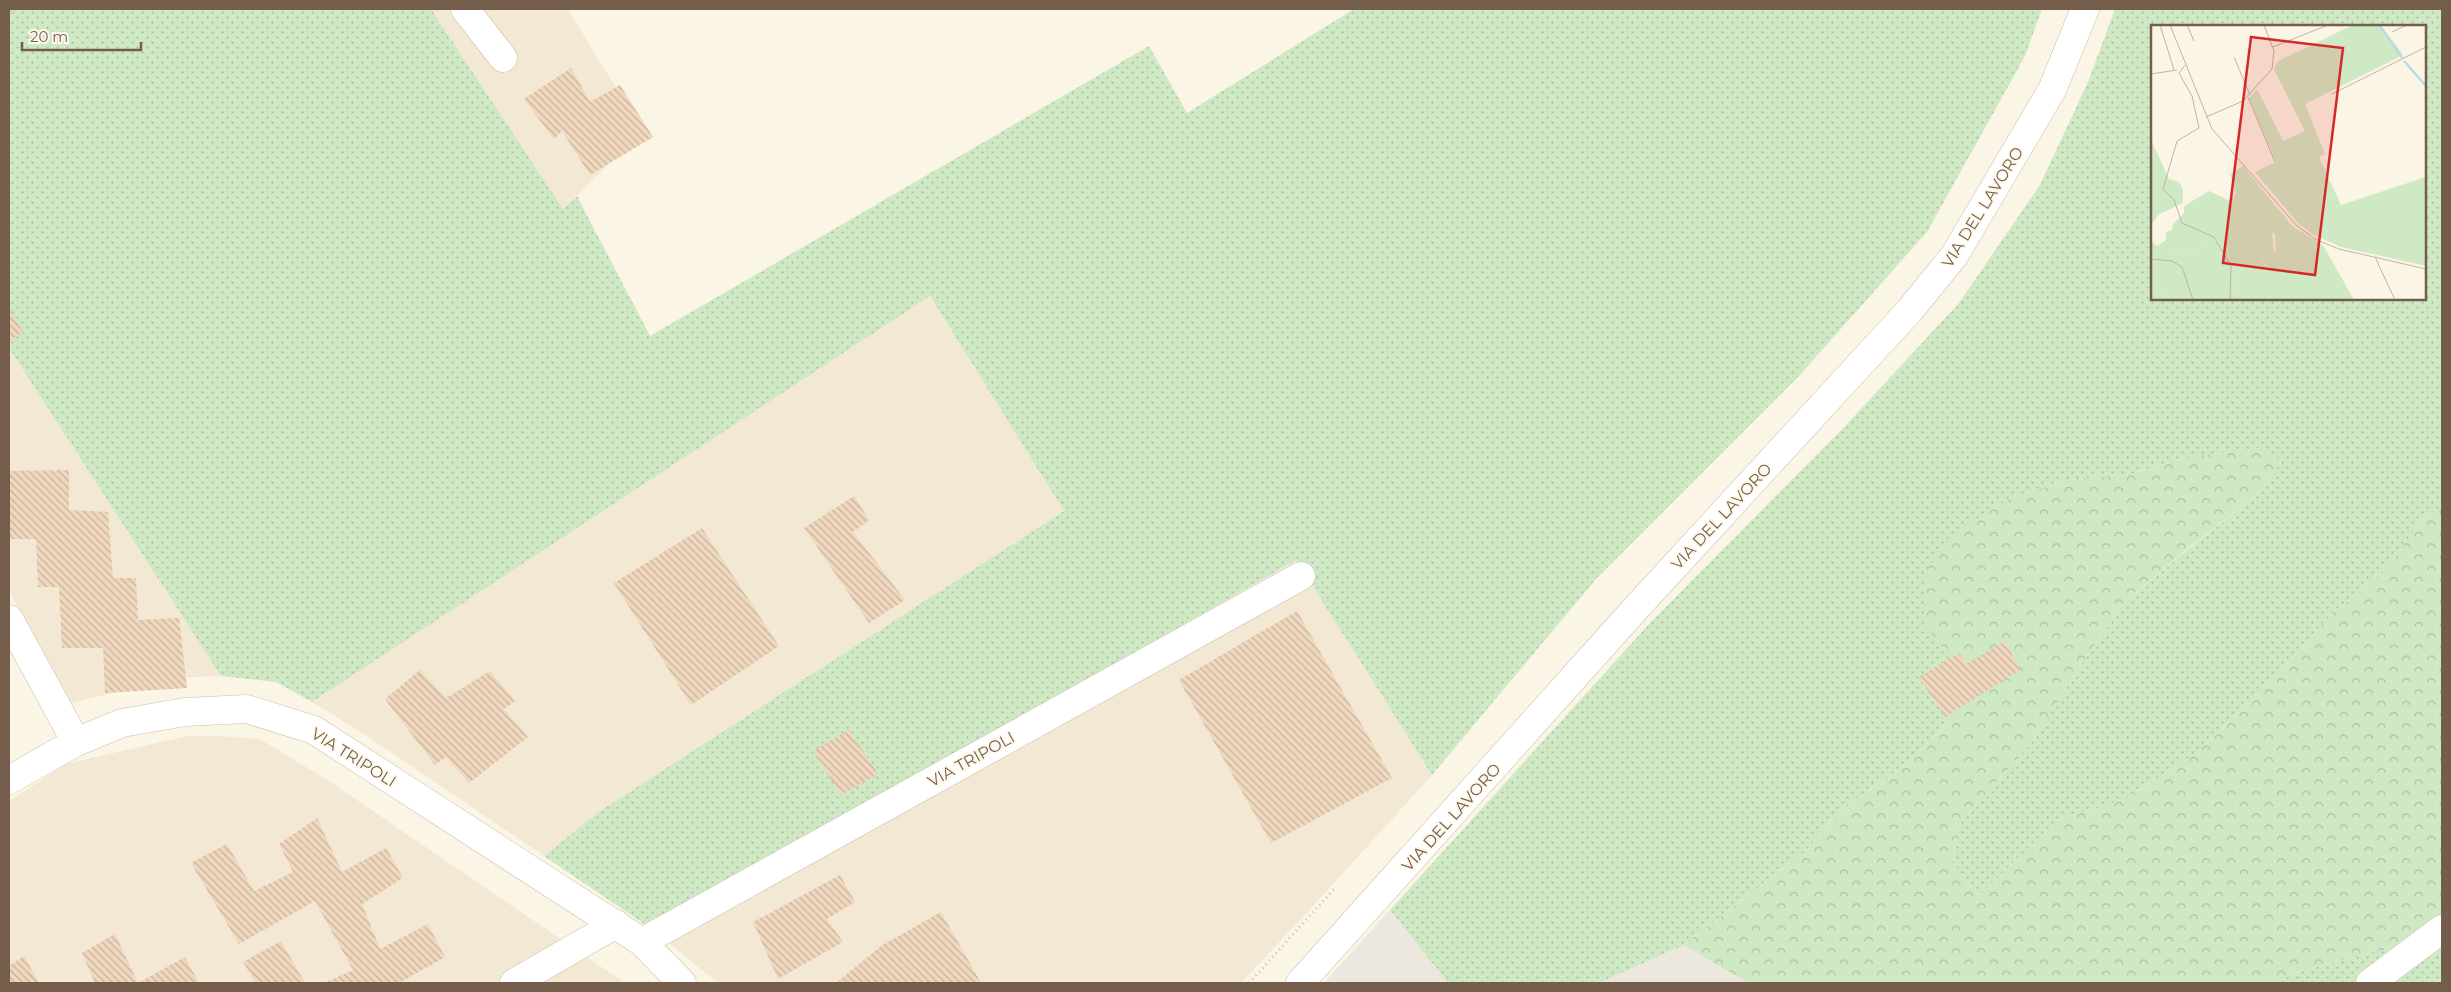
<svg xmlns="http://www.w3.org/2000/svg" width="2451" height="992" font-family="Montserrat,sans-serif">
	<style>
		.residential { fill: #f3e8d4 }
		.industrial { fill: #ece7df }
		.grass { fill: url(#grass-dots); fill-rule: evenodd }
		.forest { fill: url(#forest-crowns) }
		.building { fill: url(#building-back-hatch) }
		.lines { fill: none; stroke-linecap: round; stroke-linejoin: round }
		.minor-casing { stroke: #cdbeac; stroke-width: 29 }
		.tertiary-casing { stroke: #cdbeac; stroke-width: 29 }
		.path { stroke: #d5bba1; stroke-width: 3; stroke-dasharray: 1 4; stroke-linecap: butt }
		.minor { stroke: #fff; stroke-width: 28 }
		.tertiary { stroke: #fff; stroke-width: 28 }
		.labels { text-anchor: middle; stroke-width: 4; stroke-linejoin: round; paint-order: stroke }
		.street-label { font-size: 16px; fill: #745e4b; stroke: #fef9ec }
		.inset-river { fill: none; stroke: #bbdae4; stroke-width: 2.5 }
		.inset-road { fill: none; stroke: #c1b4a3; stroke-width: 1 }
		.view { fill: #d62828; fill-opacity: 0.15; stroke: #d62828; stroke-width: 2.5 }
		.inset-edge { fill: none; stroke: #745e4b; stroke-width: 2.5 }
	</style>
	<defs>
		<pattern id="grass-dots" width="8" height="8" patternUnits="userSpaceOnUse" patternTransform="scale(1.25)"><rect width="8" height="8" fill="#cfe9c4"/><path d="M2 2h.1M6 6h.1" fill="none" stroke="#adc0a1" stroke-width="1.8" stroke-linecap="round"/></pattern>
		<pattern id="forest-crowns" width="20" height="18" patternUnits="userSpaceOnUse" patternTransform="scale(1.25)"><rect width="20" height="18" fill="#cfe9c4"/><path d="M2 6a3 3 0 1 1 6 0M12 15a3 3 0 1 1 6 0" fill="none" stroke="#adc0a1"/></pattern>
		<pattern id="building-back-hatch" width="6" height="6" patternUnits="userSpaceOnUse" patternTransform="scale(1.25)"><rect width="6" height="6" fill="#f0d7be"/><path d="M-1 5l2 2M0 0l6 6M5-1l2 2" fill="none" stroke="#c7b29c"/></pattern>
	</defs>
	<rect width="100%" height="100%" fill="#fbf5e6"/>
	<!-- residential -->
	<g class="residential">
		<polygon points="431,9 568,9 642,131 563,209"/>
		<polygon points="929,295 1064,511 600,811 544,856 361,732 312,702"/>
		<polygon points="9,348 221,676 176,678 70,703 9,590"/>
		<polygon points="1296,560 1432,775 1316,903 1241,983 718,983 653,930"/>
		<polygon points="187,736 220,736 260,739 329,781 625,983 9,983 9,801 66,764"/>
	</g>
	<!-- industrial -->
	<g class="industrial">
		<polygon points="1390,910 1448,983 1324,983"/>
		<polygon points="1684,945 1748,983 1599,983"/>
	</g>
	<!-- grass -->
	<g class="grass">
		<polygon points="9,9 431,9 563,209 577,196 650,336 1149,46 1187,113 1354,9 2042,9 2025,56 1927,232 1798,377 1596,579 1432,775 1296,560 653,930 544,856 600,811 1064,511 930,296 312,702 276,682 221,676 9,348"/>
		<path d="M 2115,9 L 2442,9 L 2442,506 L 2423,519 L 2382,574 L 2331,614 L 2271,682 L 2198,752 L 2124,800 L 2057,820 L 1980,895 L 1952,862 L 1960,823 L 2032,742 L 2078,669 L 2123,604 L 2187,550 L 2259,494 L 2282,460 L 2190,457 L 2131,474 L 2068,480 L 2007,500 L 1963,674 L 1942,730 L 1900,769 L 1841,809 L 1807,850 L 1684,945 L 1599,983 L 1448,983 L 1390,910 L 1650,623 L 1847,424 L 1959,303 L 2040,185 L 2088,82 ZM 2152,26 L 2425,26 L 2425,299 L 2152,299 Z"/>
		<polygon points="2442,939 2442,983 2279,983 2291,974 2377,951 2434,943"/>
	</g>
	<!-- forest -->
	<polygon class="forest" points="2264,447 2282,460 2259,494 2187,549 2123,604 2078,669 2032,742 1960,823 1952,862 1980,895 2057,820 2124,800 2198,752 2271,682 2331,614 2382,574 2423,519 2442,506 2442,939 2434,943 2377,951 2291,974 2279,983 1748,983 1684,945 1807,850 1841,809 1900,769 1942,730 1963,674 1927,628 1923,574 1958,531 2007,500 2068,480 2131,474 2190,457"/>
	<!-- building -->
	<g class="building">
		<polygon points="571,68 590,102 620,85 653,137 590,175 562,131 554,139 524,99"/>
		<polygon points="9,308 23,332 9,341"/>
		<polygon points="69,470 69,510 108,512 113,578 136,578 138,620 179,618 187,688 105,693 103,648 62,648 59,587 38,587 36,539 9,539 9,471"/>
		<polygon points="854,496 869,520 853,532 905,600 869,623 804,528"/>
		<polygon points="702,528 779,646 691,705 614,583"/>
		<polygon points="1297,611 1392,778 1271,843 1179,680"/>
		<polygon points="2005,641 2020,670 1945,717 1919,677 1959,653 1966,664"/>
		<polygon points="420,670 446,698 490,671 515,701 504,709 528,737 469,783 446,757 435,765 385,699"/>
		<polygon points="849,730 878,774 841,795 813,751"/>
		<polygon points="317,818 342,872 386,848 403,878 362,904 380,949 428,924 445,957 399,983 324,983 353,970 315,901 239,944 191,863 227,844 254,891 293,872 279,844"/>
		<polygon points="840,875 855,902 827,919 843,942 778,979 753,922"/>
		<polygon points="941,912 981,983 836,983 881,946"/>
		<polygon points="115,934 138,983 185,957 199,983 95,983 82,953"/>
		<polygon points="281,941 305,983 256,983 243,962"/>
		<polygon points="24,956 39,983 9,983 9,966"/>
	</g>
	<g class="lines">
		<!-- minor casing -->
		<g class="minor-casing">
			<g id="minor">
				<polyline points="465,9 503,58"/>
				<polyline points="9,619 76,742"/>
				<polyline points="9,780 76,742 122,723 185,712 247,709 314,730 642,942 682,983"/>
				<polyline points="642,942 1301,576"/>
				<polyline points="514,983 616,924"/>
				<polyline points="2370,983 2442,929"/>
			</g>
		</g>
		<!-- tertiary casing -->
		<g class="tertiary-casing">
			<polyline id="tertiary" points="1300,983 1637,607 1910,310 1954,256 2052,90 2085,9"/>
		</g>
		<!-- path -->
		<polyline class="path" points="1249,983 1335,888"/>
		<!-- minor -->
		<use href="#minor" class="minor"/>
		<!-- tertiary -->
		<use href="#tertiary" class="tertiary"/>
	</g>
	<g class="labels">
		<!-- street labels -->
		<g class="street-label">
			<text transform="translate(1982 207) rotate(-58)" y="6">VIA DEL LAVORO</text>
			<text transform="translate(1721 516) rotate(-47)" y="6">VIA DEL LAVORO</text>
			<text transform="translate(354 757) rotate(32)" y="6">VIA TRIPOLI</text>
			<text transform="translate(971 759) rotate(-29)" y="6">VIA TRIPOLI</text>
			<text transform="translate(1451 817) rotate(-48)" y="6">VIA DEL LAVORO</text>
		</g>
	</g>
	<!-- overview -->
	<g transform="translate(2151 25)">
		<rect width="275" height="275" fill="#fbf5e6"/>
		<path d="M 202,0 L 230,0 L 252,30 L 154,79 L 174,129 L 168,132 L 190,180 L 275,152 L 275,241 L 190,222 L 163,210 L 148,199 L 104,147 L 125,137 L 98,73 L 106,64 L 132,116 L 154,106 L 123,44 L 127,36 ZM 92,141 L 141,201 L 172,220 L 203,275 L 114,275 L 119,271 L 116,241 L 97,218 L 87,196 L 93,195 L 125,227 L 124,209 L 102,194 L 85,168 L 79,149 ZM 64,214 L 76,224 L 90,275 L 41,275 L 30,251 L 18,241 L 16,235 L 23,229 L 46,225 ZM 0,258 L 9,260 L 18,275 L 0,275 Z" fill="#cfe9c4"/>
		<path d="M 0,115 L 18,154 L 28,157 L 32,165 L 32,178 L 7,190 L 3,197 L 0,197 ZM 58,166 L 79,176 L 85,168 L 102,194 L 107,197 L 117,194 L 120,198 L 123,229 L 93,195 L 87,196 L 124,257 L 123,266 L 114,275 L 90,275 L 76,224 L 64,214 L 46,225 L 23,229 L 16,235 L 33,255 L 41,275 L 18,275 L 9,260 L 0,258 L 0,216 L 6,221 L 15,215 L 15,207 L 21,205 L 22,199 L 33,188 L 33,181 Z" fill="#cfe9c4"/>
		<path class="inset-river" d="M 228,0 L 251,33M 253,36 L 275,61"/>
		<path class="inset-road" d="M 9,0 L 23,45M 19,0 L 61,104 L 146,201 L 166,215 L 188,224 L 275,244M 36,0 L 43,16M 241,7 L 256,0M 122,22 L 177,0M 83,32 L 99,70M 34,40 L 28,48 L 41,71 L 48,103 L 26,116 L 12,164 L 23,175 L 31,198 L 63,212 L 67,219 L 80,241 L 79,275M 0,49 L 26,45M 181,69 L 275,22M 97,72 L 124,137M 55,92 L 92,76 L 121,44 L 123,26 L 113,0M 224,232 L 244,275M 0,234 L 21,236 L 31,242 L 42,275"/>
		<path class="view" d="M 100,12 L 192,23 L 164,250 L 72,238 Z"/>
		<rect width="275" height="275" class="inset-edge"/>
	</g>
	<!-- border -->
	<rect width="2451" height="992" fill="none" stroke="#745e4b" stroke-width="20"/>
	<!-- scale -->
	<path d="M22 42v8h119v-8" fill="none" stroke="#745e4b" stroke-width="2.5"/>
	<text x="30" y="42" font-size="15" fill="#745e4b" stroke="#fef9ec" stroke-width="4" paint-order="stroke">20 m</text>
</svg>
